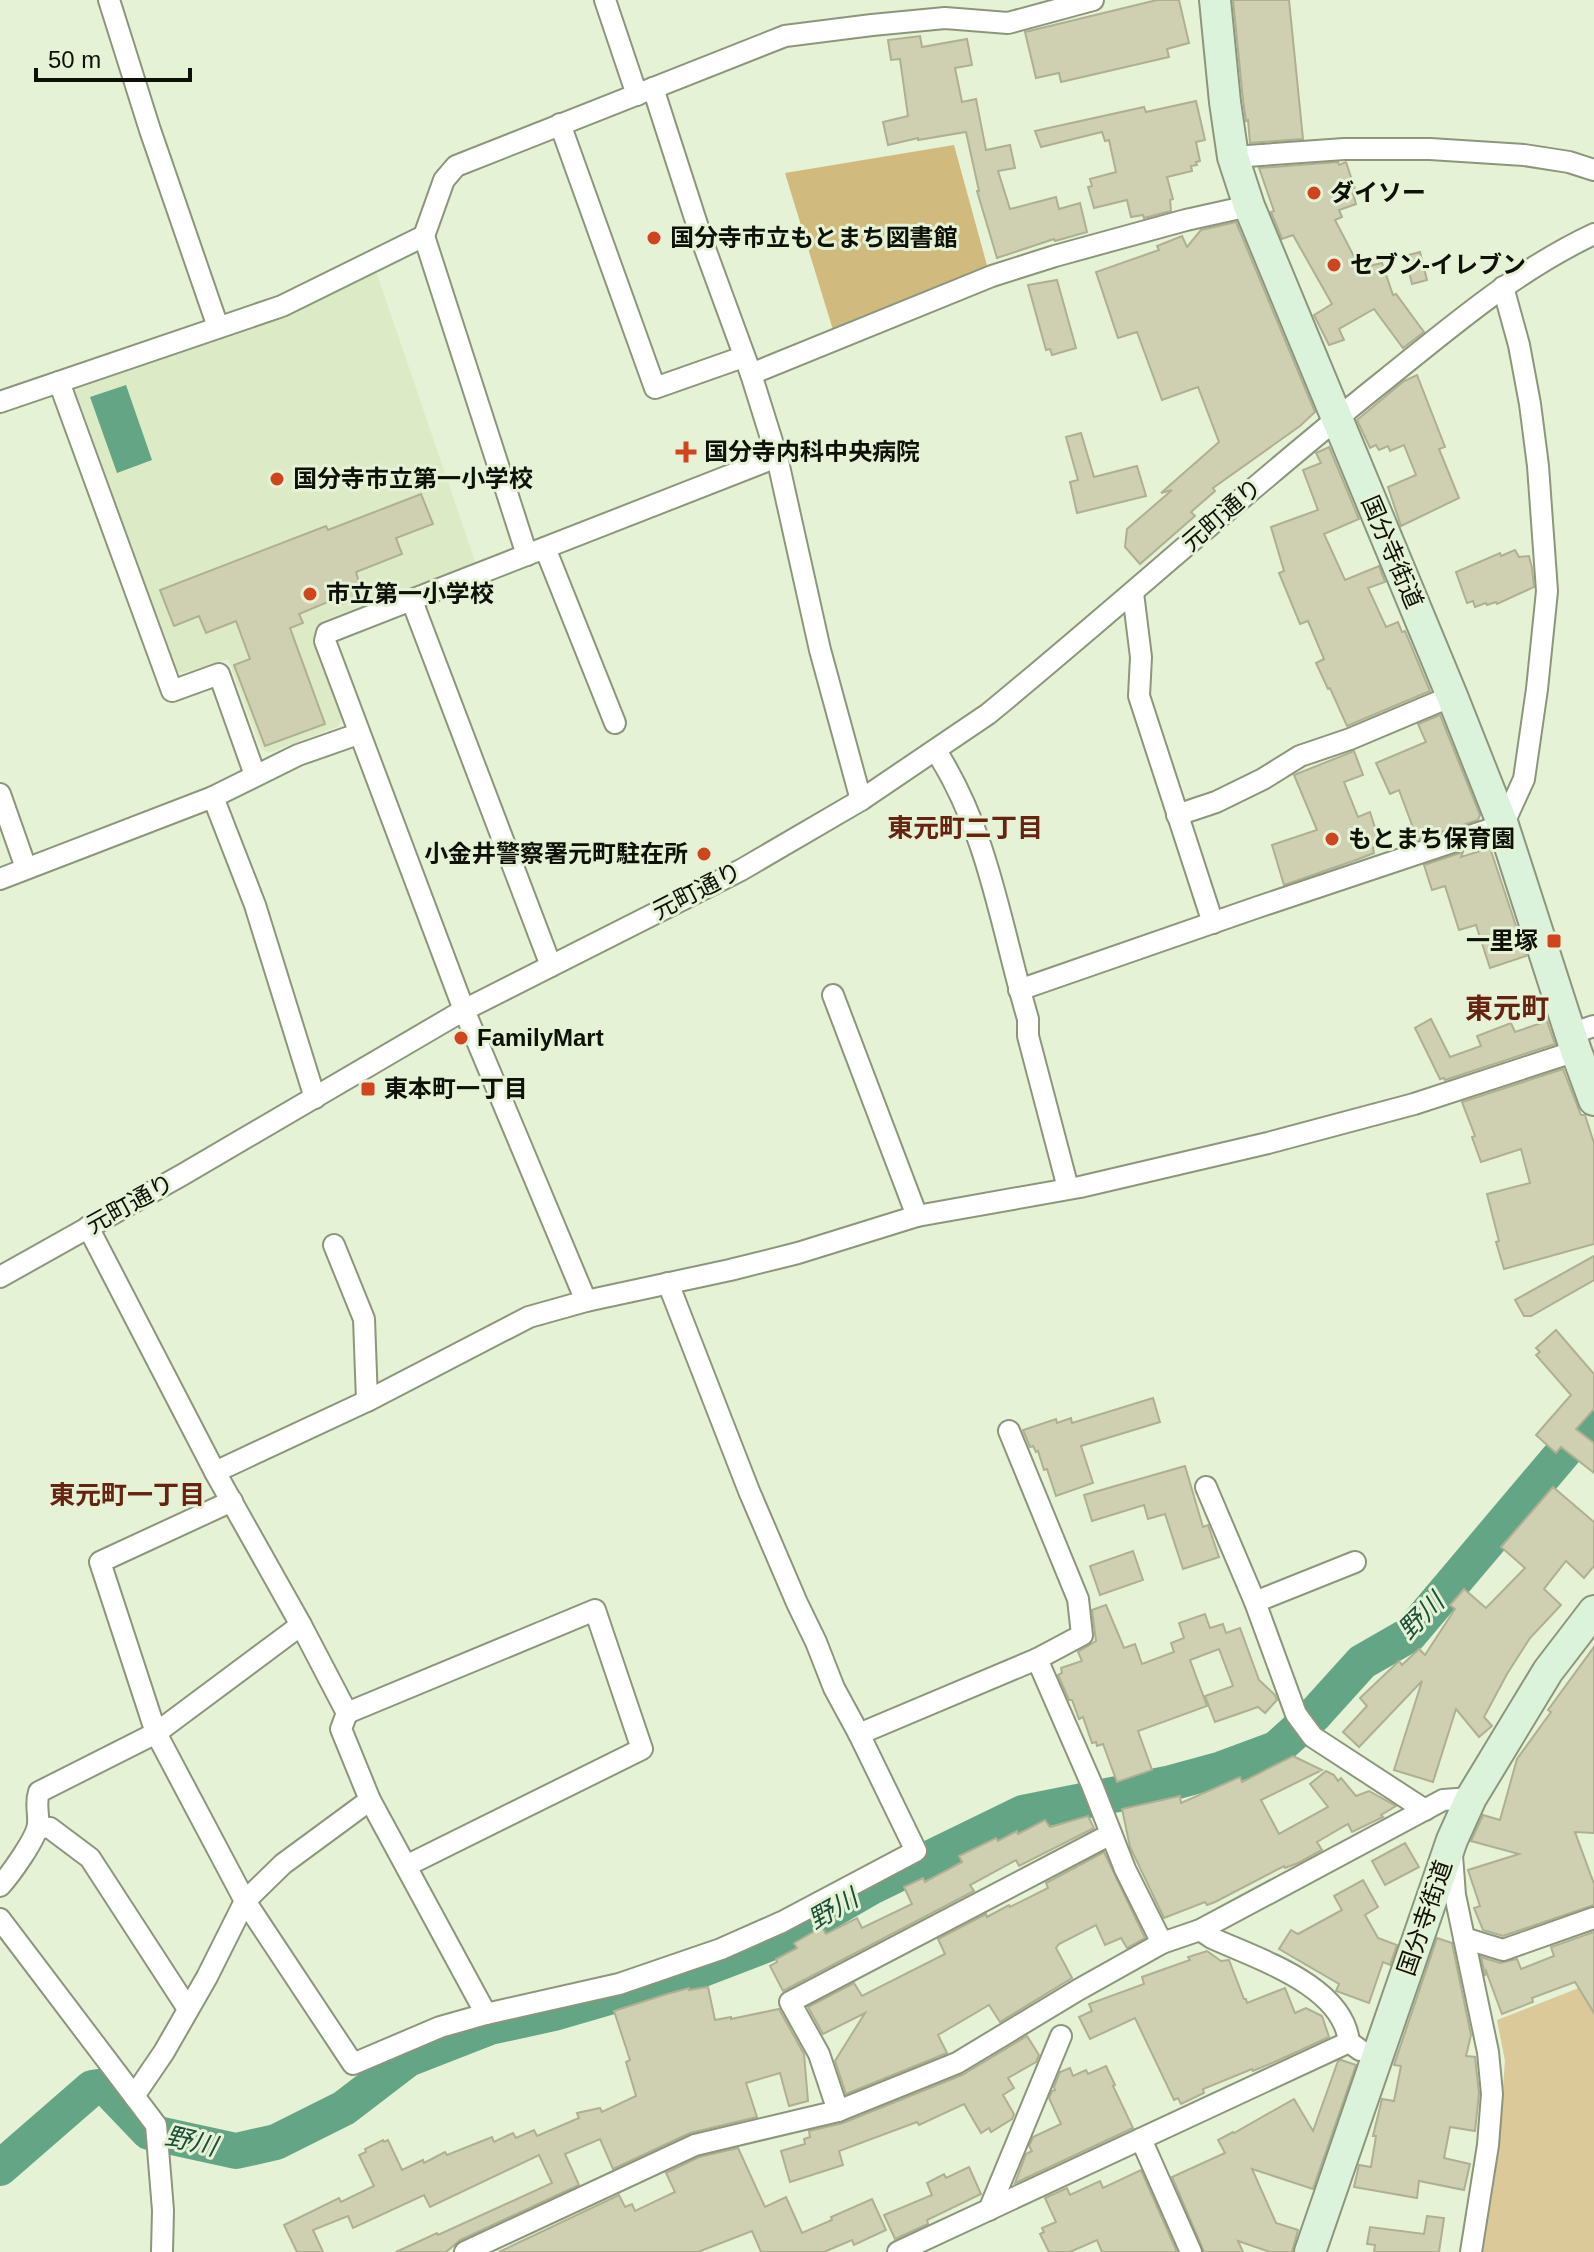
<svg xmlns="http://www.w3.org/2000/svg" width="1594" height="2252" font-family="Arial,'Noto Sans JP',sans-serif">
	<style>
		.built { fill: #dcebc6 }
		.green { fill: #dbc99a }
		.forest { fill: #d0ba7d }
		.water { fill: #64a585 }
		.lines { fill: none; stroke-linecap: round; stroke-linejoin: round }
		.river { stroke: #64a585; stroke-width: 36 }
		.building { fill: #cfcfb1; stroke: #afaf91; stroke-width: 2 }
		.minor-casing { stroke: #8b967b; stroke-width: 24 }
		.secondary-casing { stroke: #8b967b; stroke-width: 34 }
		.minor { stroke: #fff; stroke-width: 20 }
		.secondary { stroke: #dbf3db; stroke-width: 30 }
		.poi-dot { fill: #ce451f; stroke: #e6f2d5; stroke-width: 3 }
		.labels { text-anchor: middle; stroke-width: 6; stroke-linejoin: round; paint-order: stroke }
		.poi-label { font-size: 24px; font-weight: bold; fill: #0e1108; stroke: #e6f2d5; text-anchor: start }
		.street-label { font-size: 24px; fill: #0e1108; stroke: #e6f2d5 }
		.neighbourhood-label { font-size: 26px; font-weight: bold; fill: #662312; stroke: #e6f2d5 }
		.water-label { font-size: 26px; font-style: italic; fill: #1b4f39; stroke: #e6f2d5 }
		.quarter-label { font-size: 28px; font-weight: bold; fill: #662312; stroke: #e6f2d5 }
	</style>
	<rect width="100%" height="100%" fill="#e6f2d5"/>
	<!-- built -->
	<polygon class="built" points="375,268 477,567 378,606 371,602 322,621 313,640 342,717 339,726 269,753 261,749 228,659 182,673 177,672 75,390 75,382"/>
	<!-- green -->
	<polygon class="green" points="1594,1982 1594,2252 1480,2252 1498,2153 1505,2061 1497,2020"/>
	<!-- forest -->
	<polygon class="forest" points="954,145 988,269 833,330 785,173"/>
	<!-- water -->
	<polygon class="water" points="126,385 152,460 117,473 90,397"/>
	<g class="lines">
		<!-- river -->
		<polyline class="river" points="0,2168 92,2088 105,2086 149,2132 236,2151 276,2142 344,2108 408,2059 490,2027 554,2013 695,1972 783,1938 873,1886 1023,1813 1167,1784 1222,1769 1276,1749 1315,1714 1362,1662 1409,1635 1594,1416"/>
	</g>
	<!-- building -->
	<g class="building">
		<polygon points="1157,0 1179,0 1189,43 1167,49 1169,57 1061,82 1059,73 1036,78 1025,32"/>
		<polygon points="1233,0 1289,0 1303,139 1250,143 1248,120 1246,121 1243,100"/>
		<polygon points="920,36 922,47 967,39 972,65 955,68 962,102 976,99 986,150 1010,145 1015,168 998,171 1010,209 1056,197 1059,209 1080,203 1087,232 1055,241 1054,239 997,258 977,191 979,191 966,132 918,140 918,138 888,145 883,122 908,116 900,59 891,60 888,40"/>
		<polygon points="1196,101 1205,140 1196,142 1200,161 1196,162 1197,165 1191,166 1192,171 1167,177 1173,199 1170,200 1171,211 1144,218 1143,215 1131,217 1127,200 1094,208 1088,187 1092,186 1090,179 1116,172 1109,140 1105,141 1102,132 1041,147 1035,131 1144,107 1146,112"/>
		<polygon points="1338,162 1339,165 1346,162 1355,189 1352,190 1356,204 1339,210 1342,217 1335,220 1360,268 1382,263 1393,295 1396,294 1424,332 1403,348 1374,309 1339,329 1344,340 1329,345 1314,315 1332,304 1293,235 1282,239 1271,212 1274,211 1259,168"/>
		<polygon points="1236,222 1315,412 1300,426 1213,488 1215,491 1191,512 1195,516 1140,564 1125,547 1127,529 1172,490 1161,493 1219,442 1198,387 1162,400 1137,332 1118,338 1096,272 1159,250 1157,246 1182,236 1187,247 1201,230"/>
		<polygon points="1420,252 1427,280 1412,284 1405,256"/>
		<polygon points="1057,280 1076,348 1052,355 1050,349 1046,350 1028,285"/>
		<polygon points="1417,375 1445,447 1439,449 1459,498 1401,526 1388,487 1416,475 1404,445 1390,451 1388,446 1379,450 1376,445 1370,448 1357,420 1404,381"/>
		<polygon points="1081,433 1094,477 1137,466 1146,496 1077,513 1070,482 1078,480 1066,437"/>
		<polygon points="1329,447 1359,519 1324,534 1345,580 1379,566 1385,582 1368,588 1386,627 1398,622 1402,632 1405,631 1430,691 1347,726 1330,688 1328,689 1316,663 1324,659 1308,621 1300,624 1279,573 1284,571 1271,527 1318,510 1303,470 1321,463 1316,453"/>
		<polygon points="421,494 433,524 396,538 402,554 356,572 363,596 339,605 337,598 299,614 303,623 290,628 325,724 265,746 234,665 250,659 236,621 206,633 199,616 174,626 160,590 326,526 328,530"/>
		<polygon points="1515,550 1519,557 1529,556 1532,568 1534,587 1497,604 1496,602 1487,605 1486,603 1475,607 1473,601 1467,603 1456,572 1500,553 1501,556"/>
		<polygon points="1440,715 1480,815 1478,820 1414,841 1409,826 1412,825 1399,790 1390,794 1376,763 1426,742 1418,724"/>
		<polygon points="1354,751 1363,775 1344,782 1358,817 1370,812 1380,843 1373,848 1374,853 1356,860 1284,885 1272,845 1317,830 1294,775"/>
		<polygon points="1490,848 1526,956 1490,968 1476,925 1459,930 1445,886 1432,890 1424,865 1463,852 1461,857"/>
		<polygon points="1431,1019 1450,1057 1481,1046 1477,1036 1511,1023 1515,1032 1547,1021 1555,1044 1445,1080 1444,1078 1440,1079 1415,1028"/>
		<polygon points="1563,1069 1581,1115 1585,1115 1594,1143 1594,1244 1504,1269 1496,1242 1499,1241 1487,1194 1530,1183 1521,1149 1481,1162 1472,1137 1475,1136 1462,1102"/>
		<polygon points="1594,1256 1594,1280 1531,1316 1524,1316 1515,1300"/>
		<polygon points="1556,1330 1594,1374 1594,1409 1576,1429 1594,1443 1594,1473 1561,1447 1556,1453 1536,1435 1571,1395 1536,1355 1540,1352 1536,1348"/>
		<polygon points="1153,1398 1160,1422 1081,1446 1093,1483 1056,1496 1047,1469 1044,1470 1038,1451 1036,1452 1033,1446 1030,1447 1023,1430 1056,1419 1057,1423 1071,1418 1072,1423"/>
		<polygon points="1185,1466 1203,1527 1208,1525 1219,1557 1183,1569 1165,1514 1148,1519 1144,1505 1092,1521 1084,1495"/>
		<polygon points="1553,1487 1594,1522 1594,1566 1584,1578 1566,1561 1544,1589 1561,1605 1530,1638 1507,1674 1484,1717 1492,1726 1479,1737 1456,1709 1433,1782 1394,1770 1422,1681 1359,1747 1343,1732 1367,1706 1360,1698 1399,1661 1402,1665 1419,1649 1425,1655 1455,1609 1450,1605 1464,1589 1486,1608 1525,1568 1501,1547"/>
		<polygon points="1133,1551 1143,1580 1100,1595 1090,1566"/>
		<polygon points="1106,1605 1124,1648 1135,1644 1142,1664 1174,1652 1171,1643 1184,1638 1179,1623 1205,1614 1210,1628 1223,1624 1226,1633 1240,1628 1259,1680 1275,1695 1277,1700 1265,1713 1258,1707 1215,1722 1205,1696 1233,1686 1219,1649 1190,1660 1207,1706 1138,1731 1152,1770 1117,1782 1103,1744 1097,1746 1096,1742 1092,1743 1083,1717 1079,1719 1072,1700 1069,1700 1058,1675 1062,1673 1061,1668 1082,1661 1078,1652 1096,1641 1092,1610"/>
		<polygon points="1594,1647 1594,1833 1575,1832 1594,1884 1594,1905 1503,1936 1483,1930 1474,1908 1480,1906 1468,1870 1519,1854 1471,1841 1483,1815 1500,1820 1517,1759 1551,1712 1548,1710"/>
		<polygon points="1293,1756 1322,1770 1261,1800 1279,1834 1328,1807 1310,1784 1326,1771 1334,1775 1338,1781 1341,1778 1356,1796 1369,1791 1396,1806 1381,1815 1383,1817 1352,1832 1348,1824 1317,1842 1322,1850 1298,1863 1285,1868 1284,1866 1215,1902 1207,1905 1205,1902 1164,1918 1130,1847 1122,1809 1180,1796 1181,1803 1240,1777 1242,1782"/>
		<polygon points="1088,1816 1094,1828 1019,1866 1016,1860 970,1885 974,1891 783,1991 770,1966 777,1962 776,1959 797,1948 794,1943 822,1927 826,1934 857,1918 862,1928 912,1904 904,1887 923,1878 925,1882 962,1862 959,1856 996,1838 998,1841 1017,1831 1018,1834 1045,1820 1050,1827"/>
		<polygon points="1405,1843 1419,1867 1385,1885 1372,1861"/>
		<polygon points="1104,1852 1145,1938 1127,1948 1121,1938 1105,1945 1096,1925 1059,1944 1056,1948 1072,1978 1000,2022 989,2005 938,2035 947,2053 846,2094 835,2061 865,2013 823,2034 808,2007 854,1983 862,1996 945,1954 938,1939 986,1914 987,1917 1009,1905 1010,1907 1048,1888 1046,1883"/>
		<polygon points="1363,1880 1378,1907 1365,1915 1378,1938 1397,1945 1390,1965 1383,1962 1369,2003 1336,1991 1339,1984 1279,1949 1291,1930 1298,1934 1342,1910 1334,1896"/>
		<polygon points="1594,1932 1594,2013 1575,1982 1532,1998 1533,2002 1502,2014 1486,1971 1485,1976 1481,1957 1500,1963 1517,1959 1521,1969 1554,1956 1551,1947"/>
		<polygon points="1437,1938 1452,1943 1471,2035 1466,2056 1475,2057 1479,2093 1475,2131 1450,2127 1444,2158 1470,2164 1464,2190 1419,2181 1417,2198 1354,2187 1359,2165 1371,2167 1376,2136 1373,2136 1382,2099 1394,2101 1401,2066 1394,2065"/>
		<polygon points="1207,1951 1221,1961 1229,1960 1244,1999 1246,1999 1247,2003 1285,1988 1295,2013 1306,2008 1322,2016 1329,2037 1279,2060 1253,2071 1252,2069 1203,2089 1204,2093 1181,2104 1178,2098 1174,2100 1135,2018 1090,2039 1079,2017 1092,2011 1089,2004 1144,1984 1142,1977 1190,1960 1188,1957"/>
		<polygon points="708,1987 715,2020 731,2017 731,2019 779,2009 804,2054 808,2101 789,2106 780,2073 746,2083 757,2117 690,2133 613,2169 600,2139 565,2154 579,2185 460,2240 446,2252 396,2252 437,2233 438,2235 552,2183 539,2155 430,2207 424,2195 353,2228 348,2216 313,2230 323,2252 297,2252 284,2225 339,2198 341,2202 374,2186 359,2155 366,2152 365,2149 383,2140 384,2142 388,2140 402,2170 423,2160 424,2163 445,2152 447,2155 492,2137 494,2142 513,2133 516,2138 534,2130 537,2136 579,2118 577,2113 600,2108 602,2112 636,2096 626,2062 630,2060 614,2011 667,1994 689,1988 689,1990"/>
		<polygon points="1027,2036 1039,2055 1036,2062 1008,2078 1014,2088 1003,2095 1014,2114 1012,2119 991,2132 989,2128 981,2133 964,2104 919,2125 917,2122 839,2151 843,2165 790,2182 781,2151 805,2144 804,2139 810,2137 809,2131 843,2123 962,2075"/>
		<polygon points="1341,2060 1356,2065 1313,2189 1252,2169 1276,2223 1298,2230 1292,2252 1270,2252 1238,2241 1243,2252 1204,2252 1172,2177 1225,2153 1218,2140 1233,2132 1234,2133 1294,2099 1313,2131 1338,2061"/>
		<polygon points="1106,2066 1115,2085 1113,2086 1133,2128 1015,2183 1026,2154 1032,2151 1029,2146 1033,2137 1061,2124 1049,2098 1052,2091 1055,2090 1054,2087 1060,2072 1070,2068 1073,2076 1086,2070 1088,2074"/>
		<polygon points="738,2148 765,2207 786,2197 802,2233 832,2220 831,2217 872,2199 886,2230 854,2245 852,2240 824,2252 761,2252 752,2231 698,2252 499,2252 619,2195 625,2207 632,2204 635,2211 675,2192 666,2173 699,2157"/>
		<polygon points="969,2167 981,2194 927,2220 928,2224 895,2239 884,2215 932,2195 927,2183 944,2174 946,2178"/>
		<polygon points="1141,2170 1177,2252 1102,2252 1097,2240 1070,2252 1049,2252 1040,2234 1044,2232 1042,2228 1056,2222 1045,2198 1067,2188 1070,2195 1100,2181 1103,2188"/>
		<polygon points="1427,2216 1444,2218 1439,2252 1374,2252 1375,2245 1367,2244 1370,2227 1424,2234"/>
	</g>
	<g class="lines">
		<!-- minor casing -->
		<g class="minor-casing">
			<g id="minor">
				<polyline points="109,0 150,130 218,327"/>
				<polyline points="605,0 637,95"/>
				<polyline points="653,88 704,246 751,374 777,457 820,650 861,800"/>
				<polyline points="560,124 655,388 743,357"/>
				<polyline points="1233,157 1344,149 1430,149 1524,155 1569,162 1594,170"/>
				<polyline points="424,236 527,555"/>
				<polyline points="751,374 992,276 1055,256 1186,220 1249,206"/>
				<polyline points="59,382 172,691 219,674 255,775"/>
				<polyline points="0,402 282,306 424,236 444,180 456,166 785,36 872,25 945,18 1008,23 1093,0"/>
				<polyline points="545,548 615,723"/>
				<polyline points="1133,593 1141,657 1139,696 1213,923"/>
				<polyline points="412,601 551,966"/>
				<path d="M 936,751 C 989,833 1001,928 1028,1019 L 1028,1036 L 1068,1188"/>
				<polyline points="0,794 26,868"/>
				<polyline points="213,797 255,905 315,1098"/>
				<polyline points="1177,815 1216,802 1263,779 1300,756 1350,739 1452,696"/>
				<polyline points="0,879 213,797 298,755 358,734"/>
				<polyline points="1019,990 1258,907 1503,825 1524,779 1537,689 1547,591 1538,466 1530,404 1519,345 1503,287"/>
				<polyline points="833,995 917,1216"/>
				<polyline points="1570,1034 1594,1026"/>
				<polyline points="88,1227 215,1472 301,1625 347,1713 341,1729 370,1800 486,2014"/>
				<polyline points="334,1245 364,1319 367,1401"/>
				<path d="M 0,1277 L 182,1175 L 464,1010 L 741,870 L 861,800 L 988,714 C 1122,604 1250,487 1386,379 C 1452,326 1517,270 1594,234"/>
				<polyline points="586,1301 464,1010 325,641 327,633 777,457"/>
				<polyline points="215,1472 367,1401 529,1317 586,1301 730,1270 798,1253 917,1216 1080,1187 1268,1143 1414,1104 1576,1051"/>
				<polyline points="1206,1487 1255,1602 1296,1714 1313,1737 1425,1810"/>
				<polyline points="232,1501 100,1562 156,1733 245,1901 353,2064 440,2027 486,2014 619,1984 721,1949 782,1922 916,1851 859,1734 834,1688 816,1642 797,1603 749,1491 668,1283"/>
				<polyline points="1255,1602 1355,1562"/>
				<polyline points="1037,1659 1092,1785 1125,1869 1162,1943"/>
				<polyline points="347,1713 595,1610 642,1749 406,1866"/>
				<polyline points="859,1734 1037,1659 1082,1635 1078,1599 1009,1431"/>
				<polyline points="38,1827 50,1828 90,1858 188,2009"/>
				<polyline points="1452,1856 1455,1895 1488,2052 1492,2094 1488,2145 1471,2252"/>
				<path d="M 0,1886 C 10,1875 37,1838 38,1824 C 39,1812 35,1804 39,1792 L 156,1733 L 301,1625"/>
				<polyline points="0,1919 156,2125 163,2210 162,2252"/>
				<path d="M 1200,1930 L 1212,1938 C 1257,1959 1343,1985 1349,2042 L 1360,2050"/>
				<polyline points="1464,1938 1503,1950 1594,1918"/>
				<polyline points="134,2096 164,2052 207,1977 245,1901 283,1864 370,1800"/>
				<polyline points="838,2111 819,2054 790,2002 1111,1834"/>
				<polyline points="1141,2139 1191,2252"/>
				<polyline points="989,2210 1061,2036"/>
				<polyline points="465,2252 695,2145 838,2111 957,2063 1078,1990 1162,1943 1200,1930 1443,1800 1471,1798"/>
				<polyline points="898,2252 1349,2042"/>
			</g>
		</g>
		<!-- secondary casing -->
		<g class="secondary-casing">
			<g id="secondary">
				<polyline points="1215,0 1225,102 1233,157 1249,206 1452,696 1503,825 1576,1051 1594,1100"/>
				<polyline points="1310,2252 1452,1840 1471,1798 1548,1671 1594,1611"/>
			</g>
		</g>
		<!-- minor -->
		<use href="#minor" class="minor"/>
		<!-- secondary -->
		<use href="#secondary" class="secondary"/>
	</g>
	<!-- markers -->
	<g class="poi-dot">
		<circle cx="1314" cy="193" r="8"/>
		<circle cx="654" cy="238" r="8"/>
		<circle cx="1334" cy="265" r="8"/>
		<path d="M682 440h8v8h8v8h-8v8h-8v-8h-8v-8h8z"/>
		<circle cx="277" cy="479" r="8"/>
		<circle cx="310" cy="594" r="8"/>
		<circle cx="1332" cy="839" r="8"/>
		<circle cx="704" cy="854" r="8"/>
		<rect x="1546" y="933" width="16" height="16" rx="4"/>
		<circle cx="461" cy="1038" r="8"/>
		<rect x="360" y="1081" width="16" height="16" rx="4"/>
	</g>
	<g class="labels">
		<!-- poi labels -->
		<g class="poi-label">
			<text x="1330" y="201">ダイソー</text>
			<text x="670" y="246">国分寺市立もとまち図書館</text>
			<text x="1350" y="273">セブン-イレブン</text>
			<text x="704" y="460">国分寺内科中央病院</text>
			<text x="293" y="487">国分寺市立第一小学校</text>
			<text x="326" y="602">市立第一小学校</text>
			<text x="1348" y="847">もとまち保育園</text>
			<text x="688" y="862" text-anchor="end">小金井警察署元町駐在所</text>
			<text x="1538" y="949" text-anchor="end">一里塚</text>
			<text x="477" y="1046">FamilyMart</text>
			<text x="384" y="1097">東本町一丁目</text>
		</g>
		<!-- street labels -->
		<g class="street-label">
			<text transform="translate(1222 515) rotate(-41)" y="8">元町通り</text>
			<text transform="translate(1392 552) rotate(67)" y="8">国分寺街道</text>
			<text transform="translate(697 891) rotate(-27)" y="8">元町通り</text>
			<text transform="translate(130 1204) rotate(-29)" y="8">元町通り</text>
			<text transform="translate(1425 1918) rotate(-71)" y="8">国分寺街道</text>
		</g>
		<!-- neighbourhood labels -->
		<g class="neighbourhood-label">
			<text x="965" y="837">東元町二丁目</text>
			<text x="127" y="1504">東元町一丁目</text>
		</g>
		<!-- water labels -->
		<g class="water-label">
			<text transform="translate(1421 1616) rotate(-45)" y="9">野川</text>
			<text transform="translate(833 1909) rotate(-30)" y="9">野川</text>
			<text transform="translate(191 2141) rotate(13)" y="9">野川</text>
		</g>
		<!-- quarter labels -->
		<g class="quarter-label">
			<text x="1507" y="1018">東元町</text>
		</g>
	</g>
	<!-- scale -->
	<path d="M36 68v12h154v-12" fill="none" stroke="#0e1108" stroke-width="4"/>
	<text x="48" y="68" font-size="24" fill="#0e1108" stroke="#e6f2d5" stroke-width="6" paint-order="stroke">50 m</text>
</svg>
